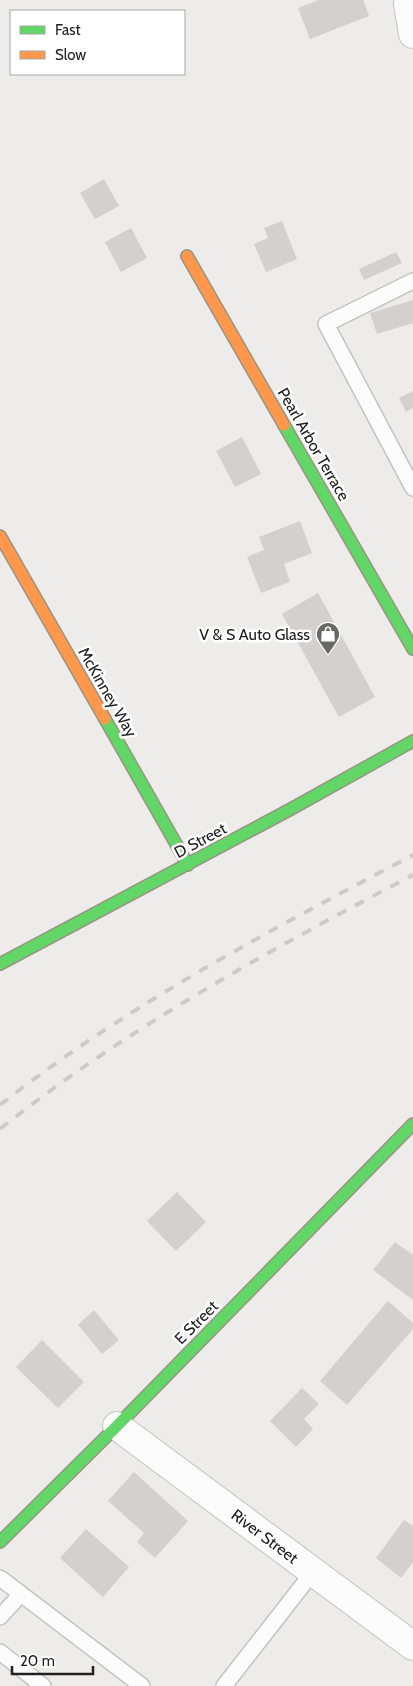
<svg xmlns="http://www.w3.org/2000/svg" width="413" height="1686" font-family="Cabin,sans-serif">
	<style>
		.building { fill: #d3d0ce }
		.lines { fill: none; stroke-linecap: round; stroke-linejoin: round }
		.lane-casing { stroke: #c4c3c2; stroke-width: 18 }
		.street-casing { stroke: #c4c3c2; stroke-width: 30 }
		.fast-casing { stroke: #989682; stroke-width: 14 }
		.slow-casing { stroke: #989682; stroke-width: 14 }
		.lane { stroke: #fcfcfc; stroke-width: 15 }
		.street { stroke: #fcfcfc; stroke-width: 28 }
		.fast { stroke: #63d668; stroke-width: 11 }
		.slow { stroke: #ff974d; stroke-width: 11 }
		.rail { stroke: #cbcbcb; stroke-width: 4; stroke-dasharray: 10 10; stroke-linecap: butt }
		.labels { text-anchor: middle; stroke-width: 5; stroke-linejoin: round; paint-order: stroke }
		.street-label { font-size: 16px; fill: #212121; stroke: #fff }
		.poi-label { font-size: 16px; fill: #212121; stroke: #fff; text-anchor: end }
	</style>
	<rect width="100%" height="100%" fill="#eeecea"/>
	<!-- building -->
	<g class="building">
		<polygon points="319,0 363,0 369,16 310,39 298,8"/>
		<polygon points="104,179 119,206 95,219 80,193"/>
		<polygon points="282,221 297,259 266,272 254,244 268,238 264,228"/>
		<polygon points="131,228 147,258 121,272 105,242"/>
		<polygon points="396,252 402,263 364,280 359,269"/>
		<polygon points="413,300 413,323 377,334 370,313"/>
		<polygon points="413,391 413,408 406,412 399,398"/>
		<polygon points="242,437 261,474 235,487 216,451"/>
		<polygon points="300,521 312,553 284,564 290,582 261,593 247,557 264,550 259,537"/>
		<polygon points="318,593 375,697 339,717 282,614"/>
		<polygon points="177,1192 206,1222 176,1251 147,1221"/>
		<polygon points="395,1242 413,1255 413,1300 373,1270"/>
		<polygon points="388,1301 413,1323 413,1329 347,1405 320,1381"/>
		<polygon points="94,1310 119,1340 102,1354 78,1325"/>
		<polygon points="42,1340 84,1382 58,1408 16,1367"/>
		<polygon points="302,1388 319,1404 304,1419 313,1429 296,1447 270,1421"/>
		<polygon points="134,1472 188,1521 155,1558 137,1542 144,1533 108,1501"/>
		<polygon points="404,1520 413,1526 413,1562 401,1578 376,1558"/>
		<polygon points="86,1529 129,1567 103,1597 60,1558"/>
	</g>
	<g class="lines">
		<!-- lane casing -->
		<g class="lane-casing">
			<g id="lane">
				<polyline points="413,281 326,324 413,488"/>
				<polyline points="0,1578 142,1686"/>
				<polyline points="0,1617 21,1594"/>
				<polyline points="0,1652 43,1686"/>
				<polyline points="224,1686 313,1572"/>
			</g>
		</g>
		<!-- street casing -->
		<g class="street-casing">
			<g id="street">
				<polyline points="408,4 413,34"/>
				<polyline points="117,1426 413,1646"/>
			</g>
		</g>
		<!-- fast casing -->
		<g class="fast-casing">
			<g id="fast">
				<polyline points="284,425 413,649"/>
				<polyline points="105,719 188,865"/>
				<polyline points="0,964 291,809 413,741"/>
				<polyline points="0,1542 117,1426 413,1124"/>
			</g>
		</g>
		<!-- slow casing -->
		<g class="slow-casing">
			<g id="slow">
				<polyline points="187,256 284,425"/>
				<polyline points="0,536 105,719"/>
			</g>
		</g>
		<!-- lane -->
		<use href="#lane" class="lane"/>
		<!-- street -->
		<use href="#street" class="street"/>
		<!-- fast -->
		<use href="#fast" class="fast"/>
		<!-- slow -->
		<use href="#slow" class="slow"/>
		<!-- rail -->
		<g class="rail">
			<path d="M 0,1105 C 127,1005 271,930 413,855"/>
			<path d="M 0,1129 C 127,1028 270,950 413,875"/>
		</g>
	</g>
	<!-- icons -->
	<defs>
		<g id="shop-pin" transform="scale(1.25)"><path d="M0 17L-7.5 6A9.5 9.5 0 1 1 7.5 6Z" fill="#696867" stroke="#fff"/><path d="M-5-2.5h2.3a2.7 3.5 0 0 1 5.4 0H5L5.5 6h-11ZM-1.5-2.5h3a1.5 2.3 0 0 0-3 0Z" fill="#fff"/></g>
	</defs>
	<g fill-rule="evenodd">
		<use href="#shop-pin" x="328" y="634"/>
	</g>
	<g class="labels">
		<!-- street labels -->
		<g class="street-label">
			<text transform="translate(314 444) rotate(60)" y="6">Pearl Arbor Terrace</text>
			<text transform="translate(108 692) rotate(60)" y="6">McKinney Way</text>
			<text transform="translate(200 840) rotate(-28)" y="6">D Street</text>
			<text transform="translate(196 1322) rotate(-45)" y="6">E Street</text>
			<text transform="translate(265 1536) rotate(37)" y="6">River Street</text>
		</g>
		<!-- poi labels -->
		<g class="poi-label">
			<text x="310" y="640">V &amp; S Auto Glass</text>
		</g>
	</g>
	<!-- legend -->
	<rect x="10" y="10" width="175" height="65" fill="#ffffff" stroke="#a6a6a6"/>
	<rect x="20" y="26" width="25" height="8" fill="#63d668" stroke="#a6a6a6"/>
	<text x="55" y="35" font-size="15" fill="#212121">Fast</text>
	<rect x="20" y="51" width="25" height="8" fill="#ff974d" stroke="#a6a6a6"/>
	<text x="55" y="60" font-size="15" fill="#212121">Slow</text>
	<!-- scale -->
	<path d="M12 1666v8h81v-8" fill="none" stroke="#212121" stroke-width="2.5"/>
	<text x="20" y="1666" font-size="15" fill="#212121" stroke="#ffffff" stroke-width="4" paint-order="stroke">20 m</text>
</svg>
